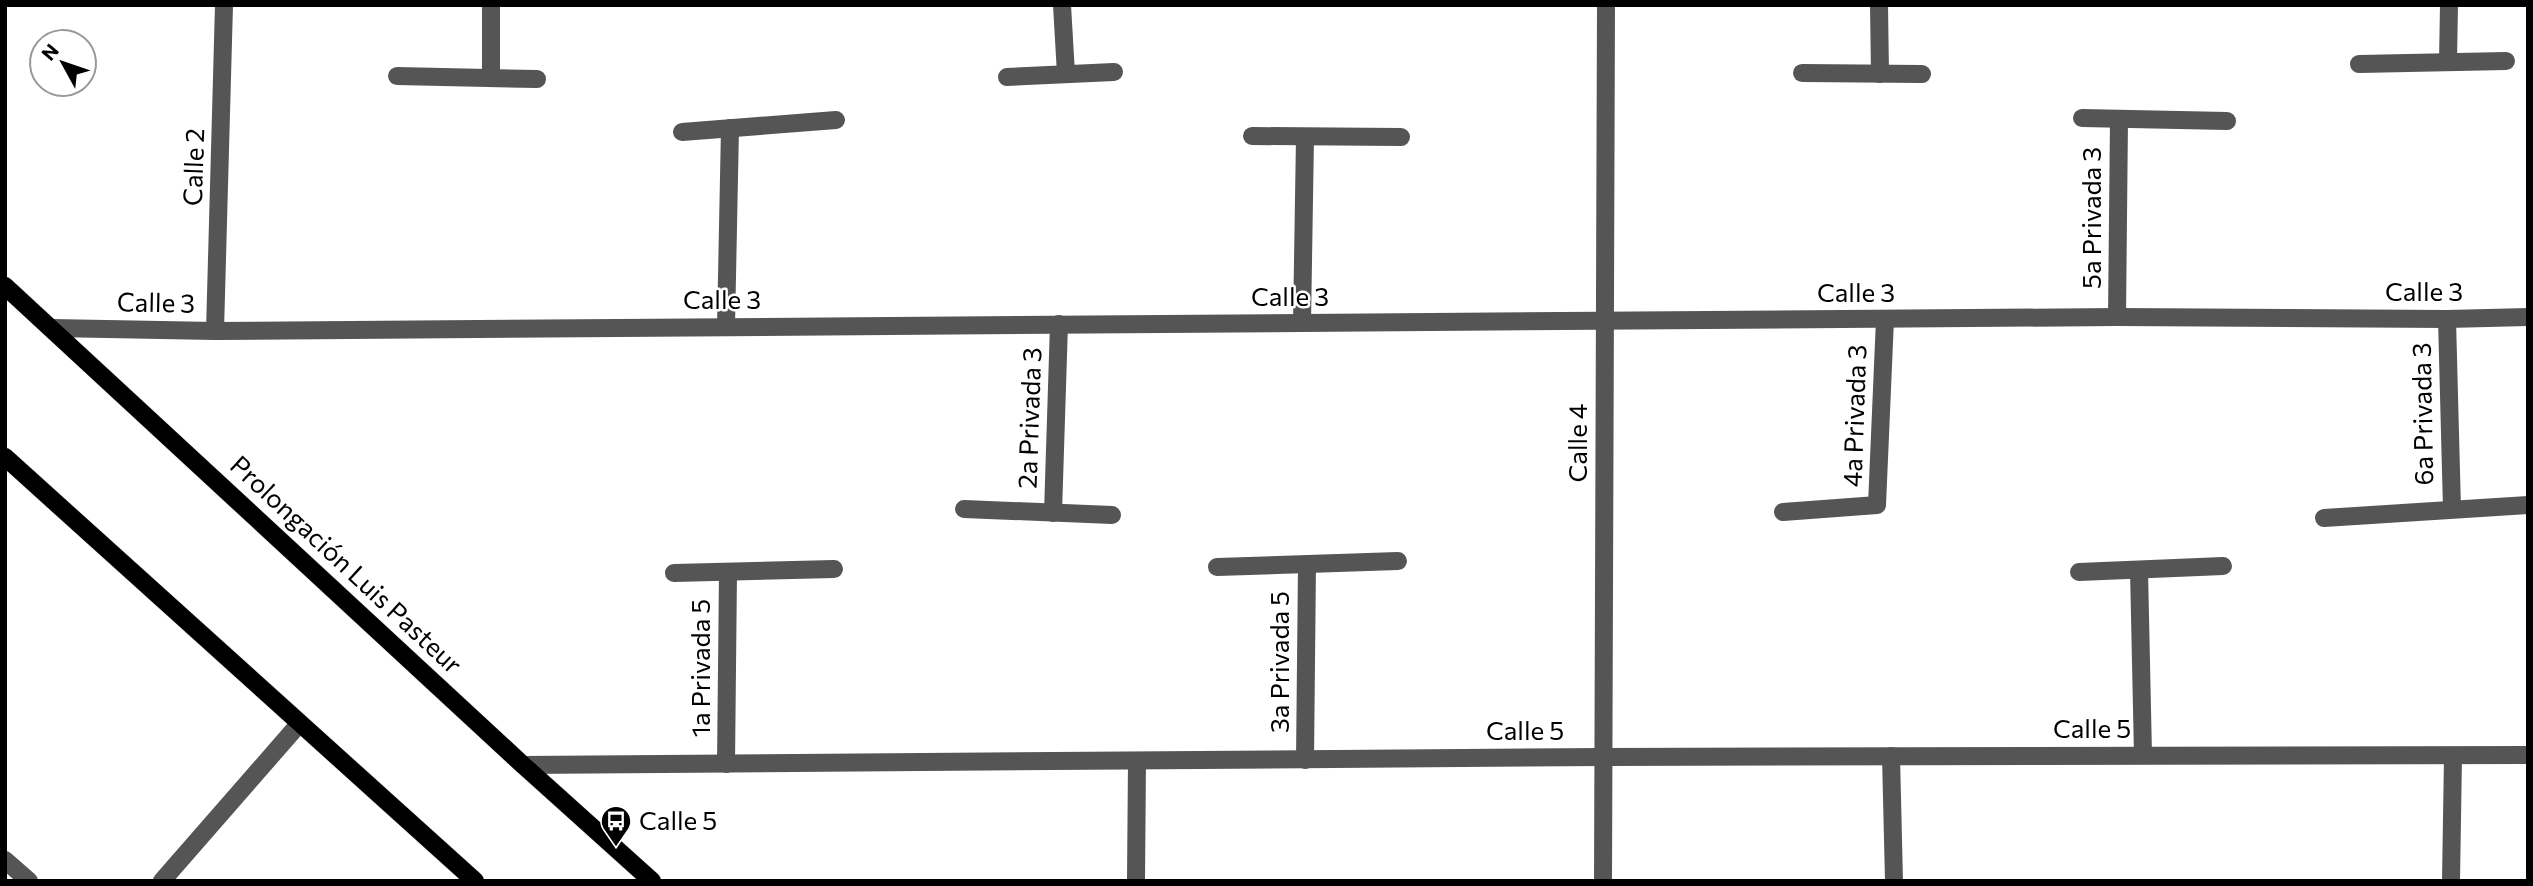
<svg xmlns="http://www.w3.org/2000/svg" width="2533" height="886" font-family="Commissioner,sans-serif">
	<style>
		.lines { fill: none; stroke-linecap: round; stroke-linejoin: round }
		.major-casing { stroke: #dbdbdb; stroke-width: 19 }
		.minor { stroke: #555; stroke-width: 18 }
		.major { stroke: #000; stroke-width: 18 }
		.labels { text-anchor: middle; stroke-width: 5; stroke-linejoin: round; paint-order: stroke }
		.street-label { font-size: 26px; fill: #000; stroke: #fff }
		.poi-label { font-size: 26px; fill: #000; stroke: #fff; text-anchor: start }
	</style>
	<rect width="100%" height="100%" fill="#fff"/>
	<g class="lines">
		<!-- major casing -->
		<g class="major-casing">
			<g id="major">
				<polyline points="5,286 523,765 652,881"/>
				<polyline points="5,457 475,881"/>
			</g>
		</g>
		<!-- minor -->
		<g class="minor">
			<polyline points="491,5 491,78"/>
			<polyline points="1062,5 1066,74"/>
			<polyline points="1879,5 1880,74"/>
			<polyline points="2448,62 2449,5"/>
			<polyline points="2359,64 2506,61"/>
			<polyline points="1802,73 1922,74"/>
			<polyline points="397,76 537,79"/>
			<polyline points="1007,77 1114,72"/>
			<polyline points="2082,118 2227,121"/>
			<polyline points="682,132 836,120"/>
			<polyline points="1252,136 1401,137"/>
			<polyline points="2117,317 2119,120"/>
			<polyline points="2447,319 2452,509"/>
			<polyline points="1302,323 1305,137"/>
			<polyline points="726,326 730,128"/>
			<polyline points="52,328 215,331 2117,317 2447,319 2528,317"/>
			<polyline points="215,331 224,5"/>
			<polyline points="964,509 1112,515"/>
			<polyline points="1783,512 1877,505 1885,319"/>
			<polyline points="1053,513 1059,324"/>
			<polyline points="2324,518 2528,505"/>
			<polyline points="1217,567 1398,561"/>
			<polyline points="2139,570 2143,755"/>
			<polyline points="2079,572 2223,566"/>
			<polyline points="674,573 834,569"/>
			<polyline points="1891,756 1894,881"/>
			<polyline points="1305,760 1307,564"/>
			<polyline points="726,764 728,572"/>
			<polyline points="523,765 1603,757 2528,755"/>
			<polyline points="5,860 29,881"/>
			<polyline points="162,881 299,724"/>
			<polyline points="1136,881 1137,761"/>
			<polyline points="1603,881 1606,5"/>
			<polyline points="2451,881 2453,756"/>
		</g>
		<!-- major -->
		<use href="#major" class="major"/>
	</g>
	<!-- icons -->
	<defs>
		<g id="bus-pin" transform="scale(1.575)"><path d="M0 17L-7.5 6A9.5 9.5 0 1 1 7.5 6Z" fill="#000" stroke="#fff"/><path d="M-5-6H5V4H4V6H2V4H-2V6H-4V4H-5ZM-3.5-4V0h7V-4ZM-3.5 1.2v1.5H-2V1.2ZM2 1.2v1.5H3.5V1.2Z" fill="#fff"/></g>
	</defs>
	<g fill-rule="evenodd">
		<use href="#bus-pin" x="616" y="821"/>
	</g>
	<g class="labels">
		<!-- street labels -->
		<g class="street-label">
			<text transform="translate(194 167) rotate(-88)" y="9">Calle 2</text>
			<text transform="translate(2092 218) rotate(-90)" y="9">5a Privada 3</text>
			<text x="2424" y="301">Calle 3</text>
			<text x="1856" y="302">Calle 3</text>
			<text x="1290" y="306">Calle 3</text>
			<text x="722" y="309">Calle 3</text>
			<text transform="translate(156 303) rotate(1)" y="9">Calle 3</text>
			<text transform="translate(2423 414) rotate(-91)" y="9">6a Privada 3</text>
			<text transform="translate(1855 416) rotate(-88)" y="9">4a Privada 3</text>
			<text transform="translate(1030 418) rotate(-88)" y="9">2a Privada 3</text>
			<text transform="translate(1578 443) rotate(-90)" y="9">Calle 4</text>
			<text transform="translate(346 565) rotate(43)" y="9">Prolongación Luis Pasteur</text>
			<text transform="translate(1280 662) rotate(-90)" y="9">3a Privada 5</text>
			<text transform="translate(701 668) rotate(-90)" y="9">1a Privada 5</text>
			<text x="2092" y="738">Calle 5</text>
			<text x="1525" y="740">Calle 5</text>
		</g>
		<!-- poi labels -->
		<g class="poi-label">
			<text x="639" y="830">Calle 5</text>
		</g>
	</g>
	<!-- border -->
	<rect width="2533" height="886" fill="none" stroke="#000000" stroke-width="14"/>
	<!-- north arrow -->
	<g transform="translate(63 63) rotate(310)"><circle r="33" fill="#ffffff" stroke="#999999" stroke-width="2"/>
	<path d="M0-5L12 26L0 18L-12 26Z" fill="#000000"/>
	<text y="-10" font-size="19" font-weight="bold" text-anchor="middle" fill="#000000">N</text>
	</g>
</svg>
